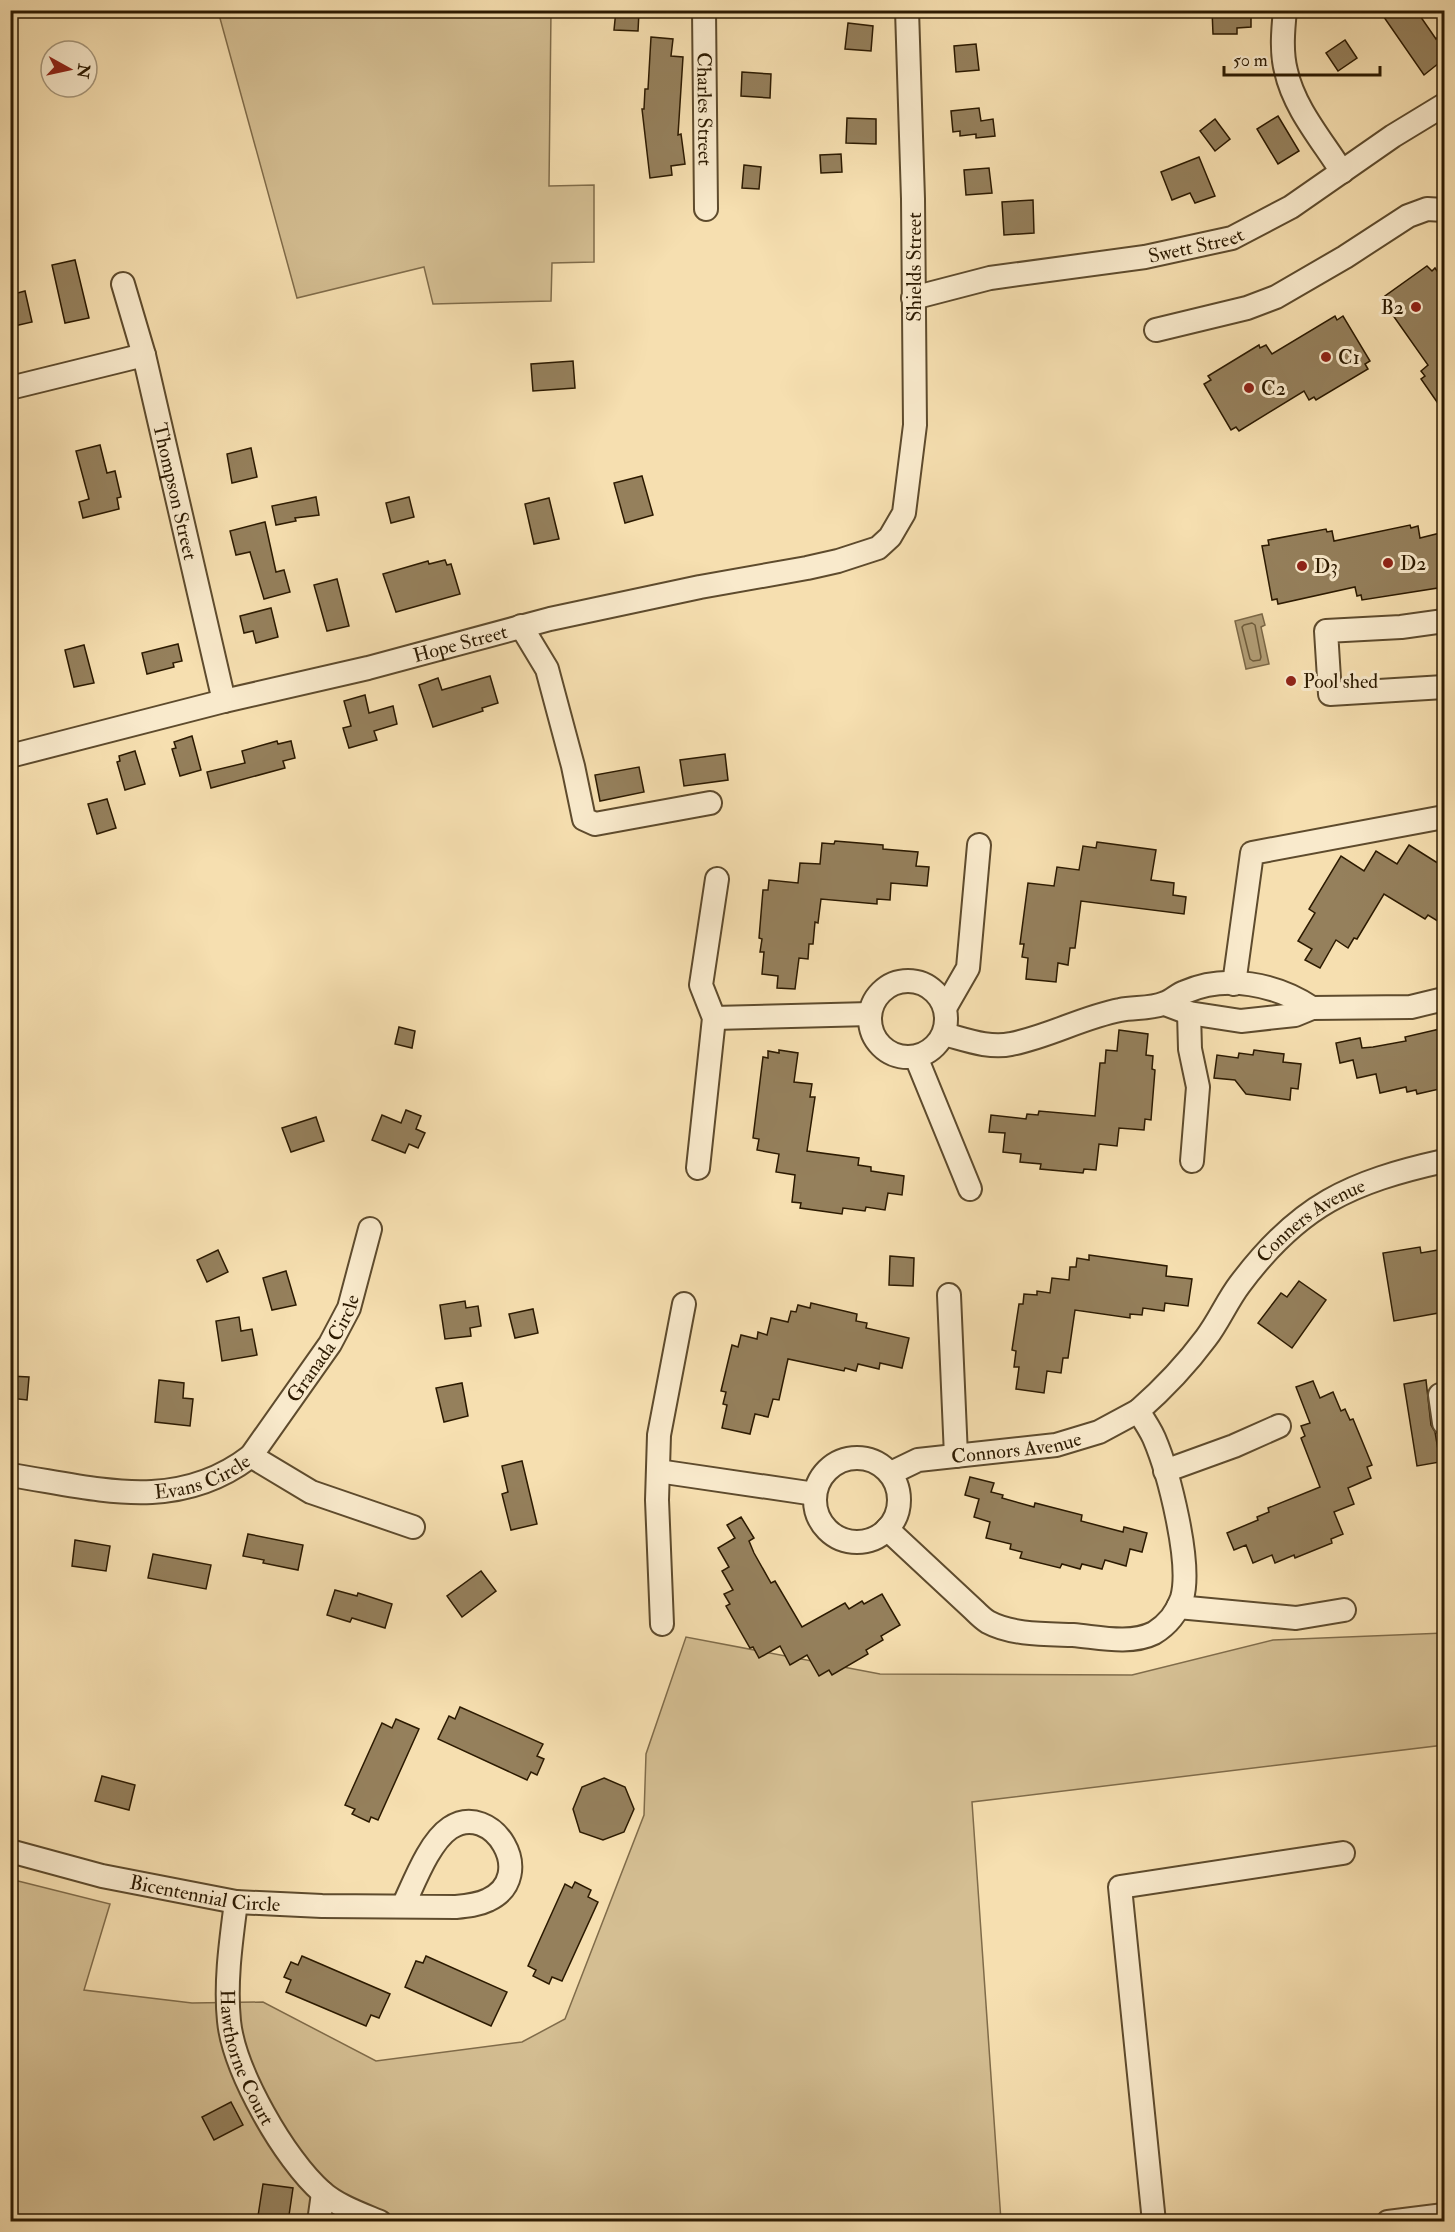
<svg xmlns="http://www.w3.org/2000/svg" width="1455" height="2232" font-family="'IM FELL Double Pica',serif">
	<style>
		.green { fill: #d4be92; stroke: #806c4a; stroke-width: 1.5 }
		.water { fill: #b19c74; stroke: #7c6846; stroke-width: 1.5 }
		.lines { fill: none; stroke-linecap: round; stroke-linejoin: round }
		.shore { stroke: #6e5b3a; stroke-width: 1.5 }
		.building { fill: #95805c; stroke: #2c1a01; stroke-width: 1.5 }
		.minor-casing { stroke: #5e4b2d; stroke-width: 26 }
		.minor { stroke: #f9eacc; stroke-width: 22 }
		.poi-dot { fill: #8f2418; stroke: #f9eacc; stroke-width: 2 }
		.labels { text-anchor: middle; stroke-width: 6; stroke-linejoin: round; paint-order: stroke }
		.street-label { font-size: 20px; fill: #2c1a01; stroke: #f9eacc }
		.poi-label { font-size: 20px; fill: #2c1a01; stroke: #f9eacc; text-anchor: start }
	</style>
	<rect width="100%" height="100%" fill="#f6dfb0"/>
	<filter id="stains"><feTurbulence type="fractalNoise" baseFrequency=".00333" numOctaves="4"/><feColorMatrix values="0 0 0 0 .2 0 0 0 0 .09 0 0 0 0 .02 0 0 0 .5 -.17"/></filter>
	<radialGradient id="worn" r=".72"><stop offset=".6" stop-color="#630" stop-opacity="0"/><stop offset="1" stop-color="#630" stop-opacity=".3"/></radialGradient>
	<!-- green -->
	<g class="green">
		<polygon points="218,11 551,11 549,186 594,185 594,262 552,263 551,301 433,304 424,267 297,298"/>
		<polygon points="1444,1633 1444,1745 972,1802 1001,2221 11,2221 10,1879 110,1904 84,1990 192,2003 263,2002 376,2061 522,2042 565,2019 644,1815 646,1754 686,1637 880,1674 1132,1675 1273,1640"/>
	</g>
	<!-- water -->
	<polygon class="water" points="1262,614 1265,625 1261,627 1269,664 1246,669 1235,621"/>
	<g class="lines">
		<!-- shore -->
		<polygon class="shore" points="1252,623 1255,625 1261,657 1260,660 1253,661 1250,659 1242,627 1244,625"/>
	</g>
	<!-- building -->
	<g class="building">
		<polygon points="616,10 639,12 638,31 614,30"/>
		<polygon points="1212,10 1251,10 1251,27 1237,28 1237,34 1213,34"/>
		<polygon points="1379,10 1416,10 1436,39 1438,37 1444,45 1444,59 1424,75"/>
		<polygon points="848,23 873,26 871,51 845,49"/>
		<polygon points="651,37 673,39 671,56 683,57 678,135 681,134 685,164 671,166 672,175 650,178 642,109 644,109 645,89 648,89"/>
		<polygon points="1345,40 1357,58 1338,71 1326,53"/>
		<polygon points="976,44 979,70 956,72 954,46"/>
		<polygon points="742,72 771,74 770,98 741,96"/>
		<polygon points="979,108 981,121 993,119 995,136 976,138 976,134 960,136 960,131 953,132 951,111"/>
		<polygon points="1278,116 1299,151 1278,164 1257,129"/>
		<polygon points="847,118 876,119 876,144 846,143"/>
		<polygon points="1215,119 1230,139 1215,151 1200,131"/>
		<polygon points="841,154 842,172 821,173 820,155"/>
		<polygon points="1199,157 1215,196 1195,203 1190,193 1172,200 1161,172"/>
		<polygon points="744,165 761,167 759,189 742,188"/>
		<polygon points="989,168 992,193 966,195 964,170"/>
		<polygon points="1033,200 1034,233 1004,235 1002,202"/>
		<polygon points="75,260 89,318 65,323 52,265"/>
		<polygon points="1427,266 1432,271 1435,268 1444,281 1444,412 1421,379 1425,376 1421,371 1428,365 1385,304 1389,302 1385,296"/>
		<polygon points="25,291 32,322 10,327 10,295"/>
		<polygon points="1335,316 1337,320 1343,316 1370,361 1365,364 1368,369 1316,400 1314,397 1309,400 1304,391 1239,431 1236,427 1231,430 1204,384 1211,380 1208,376 1259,345 1260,348 1266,345 1272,354"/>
		<polygon points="573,361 575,388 533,391 531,364"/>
		<polygon points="100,445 107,473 115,471 121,497 117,498 119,509 83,518 79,502 89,499 76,451"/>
		<polygon points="251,448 257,477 232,483 227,454"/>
		<polygon points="642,476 653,515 625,523 614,483"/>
		<polygon points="316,497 319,515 295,518 296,521 276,525 272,506"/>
		<polygon points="409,497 414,517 391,523 386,503"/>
		<polygon points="549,498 559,539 534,544 525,504"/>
		<polygon points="265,522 276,572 284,570 290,592 264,599 250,552 236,555 230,531"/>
		<polygon points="1410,525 1411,528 1418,526 1420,538 1444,532 1444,587 1362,600 1361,595 1357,596 1355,587 1278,604 1277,599 1272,600 1262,546 1269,545 1268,540 1326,529 1327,532 1332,531 1334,541"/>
		<polygon points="445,560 447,565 451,564 460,594 396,612 383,574 428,561 429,564"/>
		<polygon points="337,579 349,626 327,631 314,585"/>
		<polygon points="271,608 278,637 256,643 253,631 244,633 240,616"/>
		<polygon points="178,644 182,661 173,663 174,667 147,674 142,653"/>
		<polygon points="84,645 94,683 74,687 65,650"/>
		<polygon points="490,676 498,703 482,708 483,711 433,727 419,685 438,678 442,690"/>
		<polygon points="365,695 369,713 393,706 397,724 374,731 377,740 349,748 343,728 351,726 344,701"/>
		<polygon points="192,736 201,770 180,776 172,749 176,748 174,742"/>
		<polygon points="277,741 278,744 291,741 295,758 283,761 285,768 211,788 207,772 245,763 242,751"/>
		<polygon points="135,751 145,784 125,790 117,762 120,761 119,756"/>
		<polygon points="725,754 728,780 684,786 680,760"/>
		<polygon points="639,767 644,792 600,801 595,775"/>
		<polygon points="107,799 116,828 97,834 88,804"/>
		<polygon points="835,841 883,845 883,849 918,852 916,866 929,867 927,886 891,883 890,900 877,899 877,904 821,899 818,923 815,922 813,944 809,944 808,959 799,958 795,989 777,988 778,976 762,974 764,952 760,952 762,939 759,938 763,890 768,890 769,880 798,883 800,863 820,864 822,843 834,844"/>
		<polygon points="1097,842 1156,850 1151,880 1174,883 1173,895 1186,897 1184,914 1081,901 1075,948 1070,948 1068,965 1058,963 1056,982 1026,979 1028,958 1022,957 1024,944 1020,944 1028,883 1054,886 1057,867 1079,870 1083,846 1096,848"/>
		<polygon points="1409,845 1444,867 1444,925 1428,915 1425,919 1384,894 1357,939 1354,938 1348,948 1336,940 1320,968 1305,960 1312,949 1298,941 1315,913 1309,909 1341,856 1364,871 1376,851 1397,864"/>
		<polygon points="399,1027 415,1031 412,1048 395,1044"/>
		<polygon points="1444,1028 1444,1088 1417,1094 1416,1090 1407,1092 1406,1087 1380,1093 1376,1074 1357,1078 1353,1060 1340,1063 1336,1043 1360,1038 1362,1048 1373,1047 1406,1041 1405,1037"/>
		<polygon points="1119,1030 1148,1034 1146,1055 1153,1056 1152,1069 1155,1070 1151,1120 1145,1119 1144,1130 1119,1128 1117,1146 1099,1144 1096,1170 1084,1169 1083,1173 1040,1169 1041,1164 1020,1162 1021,1154 1003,1152 1005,1133 989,1132 991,1115 1026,1119 1027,1114 1038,1115 1039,1111 1095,1116 1100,1063 1105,1063 1106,1050 1117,1051"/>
		<polygon points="779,1050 798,1053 794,1082 812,1084 810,1097 815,1097 807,1151 859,1158 858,1165 871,1167 871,1171 904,1176 902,1195 888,1193 885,1210 866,1207 865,1211 843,1208 842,1214 800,1208 801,1203 792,1202 795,1175 776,1172 779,1154 757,1150 759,1139 753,1138 763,1057 768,1058 768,1051 779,1053"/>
		<polygon points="1254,1050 1284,1054 1283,1062 1301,1064 1298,1089 1291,1088 1290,1100 1246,1094 1235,1080 1214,1078 1217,1055 1238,1058 1239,1053 1253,1055"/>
		<polygon points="406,1110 421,1116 416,1129 425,1133 418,1148 409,1144 405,1153 372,1140 382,1115 401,1123"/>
		<polygon points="316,1117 324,1141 291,1152 282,1128"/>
		<polygon points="1420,1247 1421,1253 1444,1249 1444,1312 1394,1321 1383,1253"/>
		<polygon points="218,1250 228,1272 207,1282 197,1260"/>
		<polygon points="1089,1255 1167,1266 1166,1276 1192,1279 1188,1306 1165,1303 1164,1311 1143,1308 1142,1315 1130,1314 1130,1318 1075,1310 1068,1358 1063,1358 1061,1373 1047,1371 1044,1393 1016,1389 1019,1367 1014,1367 1016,1351 1012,1350 1019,1304 1023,1304 1024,1294 1037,1295 1037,1291 1050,1293 1052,1278 1069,1280 1070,1267 1076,1267 1077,1258 1089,1260"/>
		<polygon points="890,1256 914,1258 913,1286 889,1285"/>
		<polygon points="286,1271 296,1305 272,1310 263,1278"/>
		<polygon points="1299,1281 1326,1300 1292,1348 1258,1323 1281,1293 1287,1297"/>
		<polygon points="465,1301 466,1308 478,1306 481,1326 470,1328 471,1336 445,1339 440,1305"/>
		<polygon points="811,1303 857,1314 856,1321 867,1323 866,1328 909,1338 902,1368 880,1363 879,1369 858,1364 856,1371 845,1368 844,1371 788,1359 779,1400 773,1399 768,1417 755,1414 750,1434 722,1428 727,1405 723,1404 726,1392 721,1391 732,1345 738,1347 741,1335 757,1339 758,1332 767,1335 771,1318 788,1322 791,1311 796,1312 798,1305 810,1308"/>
		<polygon points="533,1309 538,1333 515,1338 509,1314"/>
		<polygon points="239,1317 241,1331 252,1329 257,1355 222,1361 216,1321"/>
		<polygon points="10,1376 29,1377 27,1400 10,1398"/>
		<polygon points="159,1380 184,1383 183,1398 193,1399 190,1426 155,1422"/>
		<polygon points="1426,1380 1431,1425 1435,1432 1440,1462 1417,1466 1404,1384"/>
		<polygon points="1313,1381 1320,1398 1333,1392 1341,1411 1345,1409 1350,1420 1353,1419 1372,1465 1367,1467 1371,1478 1348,1488 1354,1504 1334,1512 1343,1534 1331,1539 1332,1543 1295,1558 1294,1555 1275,1563 1272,1555 1253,1563 1246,1545 1234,1550 1227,1533 1258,1520 1257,1517 1269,1512 1268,1508 1320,1487 1301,1438 1305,1436 1301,1426 1310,1423 1296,1387"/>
		<polygon points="462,1383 468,1416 444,1422 436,1388"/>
		<polygon points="522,1461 537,1524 511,1530 502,1494 508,1492 502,1466"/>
		<polygon points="970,1477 994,1483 991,1492 1003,1495 1002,1498 1034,1507 1035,1503 1082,1515 1081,1521 1123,1532 1124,1527 1147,1533 1142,1552 1130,1549 1126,1566 1105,1560 1102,1569 1082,1564 1080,1569 1062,1564 1060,1568 1020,1558 1022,1552 1010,1549 1011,1544 986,1538 990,1522 974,1517 979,1499 965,1495"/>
		<polygon points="741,1517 754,1538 749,1541 754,1553 771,1583 775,1581 802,1627 845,1603 849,1609 862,1601 864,1604 882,1594 900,1625 881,1636 883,1640 866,1650 868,1654 832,1675 829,1670 819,1676 807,1655 790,1665 780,1646 759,1658 753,1647 750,1648 726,1606 730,1604 724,1594 733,1590 722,1571 729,1567 718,1548 735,1538 727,1525"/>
		<polygon points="248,1534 303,1545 298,1570 263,1563 264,1560 243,1556"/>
		<polygon points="75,1540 110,1546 106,1571 72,1566"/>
		<polygon points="153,1554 211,1565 206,1589 148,1578"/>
		<polygon points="481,1571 496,1591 462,1617 447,1596"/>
		<polygon points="335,1590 357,1596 358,1593 392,1604 385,1628 352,1618 350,1622 327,1615"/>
		<polygon points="460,1707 543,1744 537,1756 544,1759 537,1775 531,1772 527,1780 438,1739 449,1716 455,1719"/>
		<polygon points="396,1719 419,1729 378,1820 371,1817 369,1822 352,1814 355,1809 345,1805 382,1723 392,1728"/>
		<polygon points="102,1776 135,1785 129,1810 95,1801"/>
		<polygon points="604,1778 625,1787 634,1809 624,1832 603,1840 580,1832 573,1809 582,1787"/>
		<polygon points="575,1882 591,1890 588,1897 598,1902 562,1981 552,1977 549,1984 533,1976 536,1970 528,1966 565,1884 572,1888"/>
		<polygon points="302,1956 390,1994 379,2018 371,2015 366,2026 286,1992 291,1980 284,1977 291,1962 298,1965"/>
		<polygon points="426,1956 507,1992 491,2026 405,1987 416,1961 423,1963"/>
		<polygon points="231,2102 243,2125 214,2140 202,2117"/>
		<polygon points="263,2184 293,2188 288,2222 261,2222 262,2217 258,2216"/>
	</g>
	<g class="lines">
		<!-- minor casing -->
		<g class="minor-casing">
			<g id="minor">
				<path id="s1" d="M 704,10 L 706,209"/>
				<path d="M 1285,10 C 1283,30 1281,52 1286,71 C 1294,108 1322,140 1342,172"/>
				<path id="s2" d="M 123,284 L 144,355 L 224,701"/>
				<path id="s3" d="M 913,298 L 990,278 L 1145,257 L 1232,238 L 1291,207 L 1393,136 L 1444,105"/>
				<polyline points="1156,330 1247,308 1276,297 1345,257 1408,216 1427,209 1444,210"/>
				<polyline points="10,388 144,355"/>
				<polyline points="1444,621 1401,627 1326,631 1330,694 1444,687"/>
				<polyline points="521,626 547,669 573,766 584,819 595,824 710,803"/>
				<path id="s4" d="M 10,756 L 224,701 L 368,668 L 550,619 L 700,587 L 807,568 L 838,561 L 878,548 L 890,537 L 904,513 L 915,425 L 913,199 L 907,10"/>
				<circle cx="908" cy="1019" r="38"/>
				<polyline points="1234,984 1252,853 1444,817"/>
				<polyline points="1165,1004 1189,1013 1241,1021 1295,1015 1312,1008 1411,1007 1444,999"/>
				<polyline points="945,1008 968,968 979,845"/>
				<polyline points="1189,1013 1190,1049 1198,1087 1192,1161"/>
				<polyline points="714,1018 870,1014"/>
				<path d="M 944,1034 C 964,1039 989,1049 1011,1044 C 1048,1037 1083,1017 1120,1010 C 1134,1007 1152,1009 1165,1003 C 1172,1001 1178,994 1185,992 C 1226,974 1276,984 1312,1008"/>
				<polyline points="916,1057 970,1189"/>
				<polyline points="698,1168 714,1018 701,985 717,879"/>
				<polyline points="949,1295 956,1456"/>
				<polyline points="1444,1395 1440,1395 1444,1423"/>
				<path id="s5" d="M 251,1456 L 330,1344 L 349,1308 L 370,1229"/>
				<circle cx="857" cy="1500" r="42"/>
				<polyline points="658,1471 815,1494"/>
				<polyline points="1165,1471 1234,1446 1279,1426"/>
				<path id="s6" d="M 891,1473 L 918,1460 L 1056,1445 L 1099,1432 L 1138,1411"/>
				<path id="s7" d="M 10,1475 C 96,1488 176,1514 251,1456 L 311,1492 L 413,1527"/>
				<path id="s8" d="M 887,1529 L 974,1610 C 978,1614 983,1619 988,1622 C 1012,1635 1046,1634 1073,1635 C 1098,1637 1130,1645 1154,1633 C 1167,1625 1177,1613 1182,1598 C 1192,1563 1169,1473 1154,1438 C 1150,1429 1144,1420 1138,1411 C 1163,1389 1186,1365 1206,1338 C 1219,1321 1227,1301 1240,1284 C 1299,1205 1350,1182 1444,1161"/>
				<polyline points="1178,1607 1296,1618 1344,1610"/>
				<polyline points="662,1624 657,1500 659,1435 684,1304"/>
				<path id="s9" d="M 10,1851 L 102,1876 L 236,1902 L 322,1906 L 456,1907 C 467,1906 478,1905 488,1900 C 539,1876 492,1800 450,1828 C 429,1842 414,1883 403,1906"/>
				<path id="s10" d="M 236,1902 C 231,1941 225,1982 229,2021 C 234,2071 285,2160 322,2192 C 338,2206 361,2214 380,2222"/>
				<polyline points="319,2222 323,2193"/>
				<polyline points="1154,2222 1120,1887 1343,1853"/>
				<polyline points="1388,2222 1444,2215"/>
			</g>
		</g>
		<!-- minor -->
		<use href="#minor" class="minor"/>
	</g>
	<!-- markers -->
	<g class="poi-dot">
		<circle cx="1416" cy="307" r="6"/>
		<circle cx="1326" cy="357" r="6"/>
		<circle cx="1249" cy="388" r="6"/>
		<circle cx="1388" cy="563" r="6"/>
		<circle cx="1302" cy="566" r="6"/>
		<circle cx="1291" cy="681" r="6"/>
	</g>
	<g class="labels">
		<!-- street labels -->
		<g class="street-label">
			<text dy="7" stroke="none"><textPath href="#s1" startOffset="99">Charles Street</textPath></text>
			<text dy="7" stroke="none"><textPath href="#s3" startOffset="288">Swett Street</textPath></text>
			<text transform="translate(914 267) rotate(-90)" y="7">Shields Street</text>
			<text dy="7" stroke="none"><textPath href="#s2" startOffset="214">Thompson Street</textPath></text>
			<text dy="7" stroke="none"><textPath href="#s4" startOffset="464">Hope Street</textPath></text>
			<text dy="7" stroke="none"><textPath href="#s8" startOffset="808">Conners Avenue</textPath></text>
			<text dy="7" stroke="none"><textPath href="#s5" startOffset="130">Granada Circle</textPath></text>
			<text dy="7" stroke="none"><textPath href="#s6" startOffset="129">Connors Avenue</textPath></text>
			<text dy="7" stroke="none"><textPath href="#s7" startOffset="196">Evans Circle</textPath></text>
			<text dy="7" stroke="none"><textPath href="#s9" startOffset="200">Bicentennial Circle</textPath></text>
			<text dy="7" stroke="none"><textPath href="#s10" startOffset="159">Hawthorne Court</textPath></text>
		</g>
		<!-- poi labels -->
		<g class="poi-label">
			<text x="1404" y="314" text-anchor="end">B2</text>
			<text x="1338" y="364">C1</text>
			<text x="1261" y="395">C2</text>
			<text x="1400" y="570">D2</text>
			<text x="1314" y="573">D3</text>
			<text x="1303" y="688">Pool shed</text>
		</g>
	</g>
	<!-- margin -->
	<rect width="1455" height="2232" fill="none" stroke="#f6dfb0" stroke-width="36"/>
	<rect x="12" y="12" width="1431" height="2208" fill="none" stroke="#2c1a01" stroke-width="3"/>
	<rect x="18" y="18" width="1419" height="2196" fill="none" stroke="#2c1a01" stroke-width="1.5"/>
	<!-- north arrow -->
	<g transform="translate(69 69) rotate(98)"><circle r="28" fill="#f9eacc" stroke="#a7977b" stroke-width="1.5"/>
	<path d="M0-4.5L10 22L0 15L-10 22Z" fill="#8f2418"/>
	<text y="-9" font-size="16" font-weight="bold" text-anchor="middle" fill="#2c1a01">N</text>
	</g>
	<!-- scale -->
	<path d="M1224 66v9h156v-9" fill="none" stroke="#2c1a01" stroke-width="3"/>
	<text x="1233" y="66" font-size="18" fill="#2c1a01" stroke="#f9eacc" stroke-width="4.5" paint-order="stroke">50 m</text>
	<rect width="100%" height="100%" filter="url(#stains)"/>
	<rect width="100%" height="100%" fill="url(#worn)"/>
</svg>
